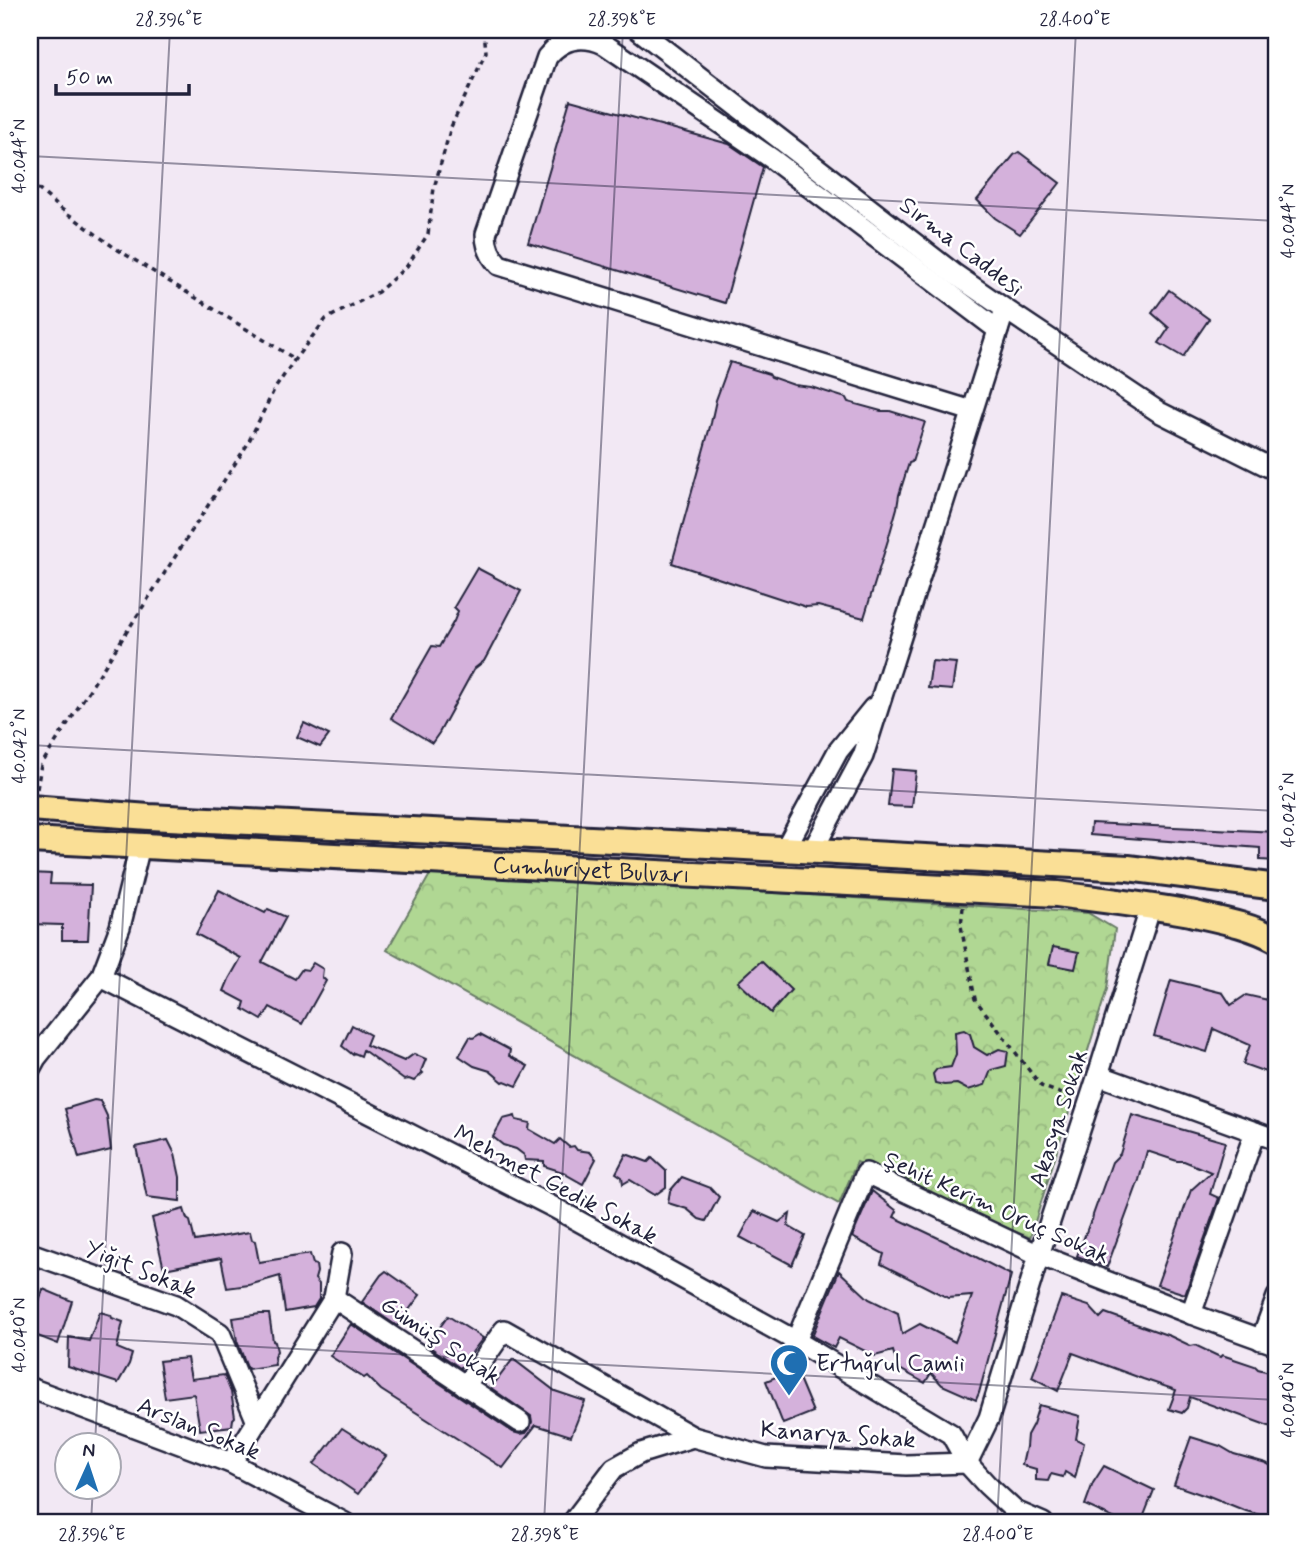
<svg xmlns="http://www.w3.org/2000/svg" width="1307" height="1553" font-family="Mynerve,sans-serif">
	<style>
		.forest { fill: url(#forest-crowns); stroke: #697c67; stroke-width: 2 }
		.building { fill: #d4b1db; stroke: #22223b; stroke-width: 2 }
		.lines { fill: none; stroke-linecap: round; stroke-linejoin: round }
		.minor-casing { stroke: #22223b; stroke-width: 24 }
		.major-casing { stroke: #22223b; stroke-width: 30 }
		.path { stroke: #22223b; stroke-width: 3.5; stroke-dasharray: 5 5; stroke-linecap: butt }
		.minor { stroke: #fff; stroke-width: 19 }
		.major { stroke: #fadf96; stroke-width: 24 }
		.ticks { fill: none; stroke: #22223b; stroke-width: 2; stroke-opacity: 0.45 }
		.labels { text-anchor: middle; stroke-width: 5; stroke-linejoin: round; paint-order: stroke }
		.street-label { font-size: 24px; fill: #22223b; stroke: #fff }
		.poi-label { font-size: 24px; fill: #22223b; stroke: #fff; text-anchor: start }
		.neatline { fill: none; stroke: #22223b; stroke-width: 2.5 }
		.ticks-label { font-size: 18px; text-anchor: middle; fill: #22223b }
	</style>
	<defs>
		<pattern id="forest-crowns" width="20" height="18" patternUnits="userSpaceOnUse" patternTransform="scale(1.75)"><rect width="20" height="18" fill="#b0d793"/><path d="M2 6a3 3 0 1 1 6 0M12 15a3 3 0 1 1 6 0" fill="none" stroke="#97b880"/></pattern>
	</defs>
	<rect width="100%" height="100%" fill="#f2e8f4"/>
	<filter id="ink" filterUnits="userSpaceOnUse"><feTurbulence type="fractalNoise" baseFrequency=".0143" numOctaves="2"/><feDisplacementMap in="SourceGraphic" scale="14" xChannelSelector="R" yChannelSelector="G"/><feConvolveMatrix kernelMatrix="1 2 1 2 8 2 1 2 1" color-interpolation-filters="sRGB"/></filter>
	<g filter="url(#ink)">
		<!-- forest -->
		<polygon class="forest" points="432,871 1088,913 1115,929 1107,989 1030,1238 857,1162 839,1204 387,950"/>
		<!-- building -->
		<g class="building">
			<polygon points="570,100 729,144 763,167 725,303 528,243"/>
			<polygon points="1019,152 1060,183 1020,234 995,218 977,200 1014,155"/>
			<polygon points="1169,290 1209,319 1183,357 1159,343 1169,328 1152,313"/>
			<polygon points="730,362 769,374 771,377 794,385 811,387 846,398 848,402 881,411 890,411 925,422 912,462 909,463 899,495 897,508 888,540 864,618 818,606 806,607 672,563 711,423 716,400"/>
			<polygon points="477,568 521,591 490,650 484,661 474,669 439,733 432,743 391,718 432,646 439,647 454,621 458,611 454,607"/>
			<polygon points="932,661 956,663 952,690 928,688"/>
			<polygon points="304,723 329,735 320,747 297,737"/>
			<polygon points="892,769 916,771 912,807 888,806"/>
			<polygon points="1091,823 1277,832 1277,861 1260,860 1260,848 1090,835"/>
			<polygon points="30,873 51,874 50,884 91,885 88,940 62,940 62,925 30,924"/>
			<polygon points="219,890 265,913 268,909 286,917 262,962 295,979 302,969 308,970 313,963 323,969 322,977 326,981 302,1024 270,1007 262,1020 243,1009 245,1002 224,991 229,979 241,958 196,934"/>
			<polygon points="1053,947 1079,952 1075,969 1049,964"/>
			<polygon points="761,961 791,990 771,1013 738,982"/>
			<polygon points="1171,980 1223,993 1231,1005 1246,995 1277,1002 1277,1076 1243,1064 1250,1045 1214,1029 1207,1052 1154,1036"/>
			<polygon points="352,1025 370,1035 366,1045 404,1061 414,1054 426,1059 421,1071 423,1073 414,1081 409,1079 404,1080 363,1050 361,1056 354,1053 353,1055 342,1046"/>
			<polygon points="964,1030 970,1034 974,1047 987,1055 999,1049 1008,1051 1006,1066 991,1070 985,1085 968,1090 957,1084 944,1085 935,1083 933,1074 937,1069 951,1067 956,1054 955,1032"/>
			<polygon points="480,1034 510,1050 509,1056 528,1066 517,1086 505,1081 503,1082 490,1071 474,1066 459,1056 470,1037 473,1038"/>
			<polygon points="94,1100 100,1101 107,1116 111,1150 79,1158 65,1109"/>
			<polygon points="1132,1115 1225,1142 1210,1194 1219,1198 1185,1294 1157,1285 1191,1190 1211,1172 1184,1161 1177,1161 1147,1151 1139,1180 1107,1267 1077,1256 1090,1222 1092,1220 1093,1215 1112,1162 1120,1154"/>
			<polygon points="515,1116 516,1120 530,1123 529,1129 555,1144 560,1139 569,1147 574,1146 577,1150 590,1152 596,1159 583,1184 567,1175 566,1173 544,1166 544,1161 525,1160 524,1155 516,1149 503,1145 493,1137 503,1119"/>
			<polygon points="168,1140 175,1154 180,1177 180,1201 147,1197 136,1147"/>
			<polygon points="626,1154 648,1162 652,1158 666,1171 666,1187 655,1195 630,1180 623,1184 622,1177 616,1173"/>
			<polygon points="682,1177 711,1188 719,1197 706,1221 699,1219 687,1209 668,1203 670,1191"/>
			<polygon points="872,1191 897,1211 894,1217 949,1243 1011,1275 979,1393 976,1400 942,1385 931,1373 925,1383 898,1368 893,1351 875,1356 839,1338 834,1348 812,1336 839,1271 869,1299 898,1313 902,1334 920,1324 955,1342 972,1296 948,1298 881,1264 884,1254 852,1237"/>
			<polygon points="184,1209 187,1219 190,1221 195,1241 250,1232 252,1240 255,1241 259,1262 310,1254 313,1264 316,1265 317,1272 315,1279 319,1284 319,1299 314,1307 285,1312 280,1276 249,1285 227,1288 221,1258 164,1269 152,1218"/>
			<polygon points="754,1211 779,1222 790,1214 788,1226 805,1236 792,1265 740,1237"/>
			<polygon points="386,1271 420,1295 397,1326 362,1302 381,1275"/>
			<polygon points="43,1289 72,1301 58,1344 30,1333"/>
			<polygon points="1061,1297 1089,1306 1100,1318 1105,1313 1170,1336 1191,1346 1195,1345 1220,1357 1222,1355 1255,1366 1258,1369 1277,1374 1277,1429 1190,1397 1187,1408 1182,1413 1169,1409 1176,1390 1143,1379 1073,1353 1058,1391 1032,1377"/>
			<polygon points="100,1312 111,1315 112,1318 123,1322 117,1348 132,1354 129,1364 118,1383 68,1367 69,1337 89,1341"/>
			<polygon points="260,1314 269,1314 273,1341 275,1342 277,1351 274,1357 275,1365 248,1369 237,1341 233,1318"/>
			<polygon points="448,1316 483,1338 460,1368 427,1345"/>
			<polygon points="351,1324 513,1432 520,1434 526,1433 530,1428 532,1422 531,1416 491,1388 513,1359 555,1391 585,1401 571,1436 536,1425 503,1468 381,1390 367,1376 364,1378 330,1356"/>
			<polygon points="187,1358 191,1379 224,1375 231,1392 235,1417 233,1419 232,1426 200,1430 194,1394 165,1398 159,1361"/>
			<polygon points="795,1369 813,1412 783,1424 766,1381"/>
			<polygon points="1039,1405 1080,1416 1076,1439 1084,1443 1075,1478 1065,1472 1063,1477 1051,1474 1048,1481 1036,1480 1036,1469 1022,1465 1026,1447 1027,1435 1033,1424"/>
			<polygon points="342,1428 386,1456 358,1494 314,1464"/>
			<polygon points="1191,1437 1220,1446 1234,1454 1266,1463 1277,1469 1277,1520 1246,1511 1209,1496 1209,1497 1174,1485"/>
			<polygon points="1104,1466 1154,1490 1141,1523 1124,1523 1085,1505 1093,1483"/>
		</g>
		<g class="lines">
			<!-- minor casing -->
			<g class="minor-casing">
				<g id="minor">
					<polyline points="639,30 953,273 1005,309 1159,412 1277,471"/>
					<path d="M 972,411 L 499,265 C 490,256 486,247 486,234 L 547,57 C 562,38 582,34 604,44 L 771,158 L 998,330"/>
					<polyline points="785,849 838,751 873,708"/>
					<polyline points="813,850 863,756 1002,318"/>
					<polyline points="101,977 553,1207 796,1341 951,1434 967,1463 987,1485 1015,1511 1043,1523"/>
					<polyline points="30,1069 36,1058 101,977 120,927 140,846"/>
					<polyline points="1098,1075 1277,1140"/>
					<polyline points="30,1253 176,1305 220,1333 257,1422"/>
					<polyline points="334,1298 520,1422"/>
					<polyline points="1191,1314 1255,1132"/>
					<polyline points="1261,1340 1277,1297"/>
					<polyline points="796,1341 866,1173 1039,1255 1191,1314 1277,1345"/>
					<polyline points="465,1386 504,1330 693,1437"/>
					<polyline points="30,1388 231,1463 345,1523"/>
					<polyline points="231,1463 334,1298 342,1253"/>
					<polyline points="967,1463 989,1418 1039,1255 1098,1075 1151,906"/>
					<polyline points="572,1523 614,1468 641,1453 693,1437 766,1457 906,1465 967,1463"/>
				</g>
			</g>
			<!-- major casing -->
			<g class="major-casing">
				<g id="major">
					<polyline points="30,808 149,817 652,842 1128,868 1277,887"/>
					<path id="s1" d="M 30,840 L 1057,894 C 1102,900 1146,905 1190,913 C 1221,920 1250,925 1277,940"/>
				</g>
			</g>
			<!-- path -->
			<g class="path">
				<polyline points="30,182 60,208 115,248 295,359"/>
				<polyline points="37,789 41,765 247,445 274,390 295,359 326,319 378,292 407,266 428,234 434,188 451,127 486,52 484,30"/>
				<polyline points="963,907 961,926 975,999 1041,1086 1073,1098"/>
			</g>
			<!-- minor -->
			<use href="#minor" class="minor"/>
			<!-- major -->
			<use href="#major" class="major"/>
		</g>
	</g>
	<!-- ticks -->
	<path class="ticks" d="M 30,156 L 1277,221M 30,745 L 1277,811M 30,1335 L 1277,1400M 95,1444 L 170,30M 91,1523 L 93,1486M 544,1523 L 623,30M 997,1523 L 1076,30"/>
	<!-- icons -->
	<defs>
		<g id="mosque-pin" transform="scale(2.0125)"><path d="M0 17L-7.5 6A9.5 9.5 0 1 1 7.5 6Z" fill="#1f6fb2" stroke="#fff"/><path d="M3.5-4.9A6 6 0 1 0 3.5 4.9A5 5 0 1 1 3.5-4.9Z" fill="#fff"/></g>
	</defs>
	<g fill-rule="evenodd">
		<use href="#mosque-pin" x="789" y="1363"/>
	</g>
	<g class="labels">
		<!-- street labels -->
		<g class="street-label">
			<text transform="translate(962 246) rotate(37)" y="8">Sırma Caddesi</text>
			<text dy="8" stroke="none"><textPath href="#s1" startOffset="562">Cumhuriyet Bulvarı</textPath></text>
			<text transform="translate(1058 1118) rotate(-72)" y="8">Akasya Sokak</text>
			<text transform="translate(556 1184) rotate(28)" y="8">Mehmet Gedik Sokak</text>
			<text transform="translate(997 1207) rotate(24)" y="8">Şehit Kerim Oruç Sokak</text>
			<text transform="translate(141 1269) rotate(22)" y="8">Yiğit Sokak</text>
			<text transform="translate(441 1340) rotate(34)" y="8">Gümüş Sokak</text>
			<text transform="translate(199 1428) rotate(22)" y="8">Arslan Sokak</text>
			<text transform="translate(838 1434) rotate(4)" y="8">Kanarya Sokak</text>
		</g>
		<!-- poi labels -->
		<g class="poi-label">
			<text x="816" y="1371">Ertuğrul Camii</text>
		</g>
	</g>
	<!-- margin -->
	<rect width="1307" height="1553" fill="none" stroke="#fff" stroke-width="77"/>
	<!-- north arrow -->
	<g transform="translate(88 1466) rotate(3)"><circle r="33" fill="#ffffff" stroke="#a7a7b1" stroke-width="2"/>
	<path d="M0-5L12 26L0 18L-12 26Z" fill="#1f6fb2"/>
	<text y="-10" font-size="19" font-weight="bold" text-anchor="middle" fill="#22223b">N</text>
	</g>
	<!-- scale -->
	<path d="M56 84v10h133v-10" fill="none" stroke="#22223b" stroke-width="3.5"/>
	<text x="66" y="84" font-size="21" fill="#22223b" stroke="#ffffff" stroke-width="5" paint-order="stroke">50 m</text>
	<rect x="38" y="38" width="1230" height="1476" class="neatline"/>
	<g class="ticks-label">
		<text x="169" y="25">28.396°E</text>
		<text x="622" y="25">28.398°E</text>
		<text x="1075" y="25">28.400°E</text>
		<text transform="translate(19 156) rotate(-90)" y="6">40.044°N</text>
		<text transform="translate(1288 221) rotate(-90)" y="6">40.044°N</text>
		<text transform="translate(19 746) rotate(-90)" y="6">40.042°N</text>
		<text transform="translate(1288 810) rotate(-90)" y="6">40.042°N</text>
		<text transform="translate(19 1335) rotate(-90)" y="6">40.040°N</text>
		<text transform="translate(1288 1400) rotate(-90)" y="6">40.040°N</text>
		<text x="92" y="1540">28.396°E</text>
		<text x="545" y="1540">28.398°E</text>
		<text x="998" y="1540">28.400°E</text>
	</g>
</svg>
